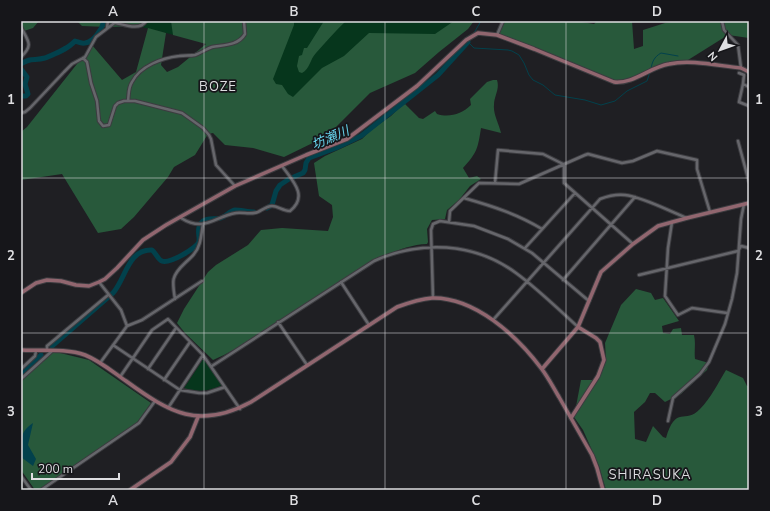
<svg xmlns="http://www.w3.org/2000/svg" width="770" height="511" viewBox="0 0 770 511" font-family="'Nunito Sans','Noto Sans JP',sans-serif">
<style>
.green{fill:#06361c}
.forest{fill:#28593b}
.water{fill:#02414c}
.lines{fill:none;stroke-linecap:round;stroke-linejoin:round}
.stream{stroke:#02414c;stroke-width:1}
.river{stroke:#02414c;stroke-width:5}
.street-casing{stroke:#3c3c40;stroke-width:4.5}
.secondary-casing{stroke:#3c3c40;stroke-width:5.5}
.street{stroke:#66666b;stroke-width:2.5}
.secondary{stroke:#91666f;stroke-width:3.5}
.grid{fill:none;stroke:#dedee1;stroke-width:1;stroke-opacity:0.55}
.labels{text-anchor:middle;stroke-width:3.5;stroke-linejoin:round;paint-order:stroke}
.neighbourhood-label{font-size:13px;letter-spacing:1px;fill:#dedee1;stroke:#16161a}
.water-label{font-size:13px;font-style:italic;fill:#67d3eb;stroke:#16161a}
.neatline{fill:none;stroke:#dedee1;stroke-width:1.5}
.grid-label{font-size:13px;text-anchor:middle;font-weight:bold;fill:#dedee1}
</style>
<rect width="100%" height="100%" fill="#1f1f23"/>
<path class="green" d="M146,21h25l3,14 -32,-8z
M278,21h193l-191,89 -24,-39z
M204,358l18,27c-13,7 -25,7 -38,3z"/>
<path class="forest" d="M21,21h18l-6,7 -12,4z
M77,21h69l-5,5 -33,1 -26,-1z
M171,21h123v4l-21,54 3,5 6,1 6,9 5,3 29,-29 22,-12 25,-23 66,1 19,-13h20l-6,8 -29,23 -24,21 -45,20 -43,43 -43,21 -31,-9 -28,-3 -12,-12 -5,1 -13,21 -21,12 -6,10 -34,40 -13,12 -23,4 -36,-59 -41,6v-48l6,-5 65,-82 30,35 14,-8 12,-44 18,5 -5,32 6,7 11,-5 28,-23 -33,-9z
M324,21h22c-11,10 -20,21 -30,32 -6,6 -6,16 -14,20l-3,-1 -2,-6 2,-10 3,-1 2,-7h3z
M505,21h76l1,1 12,2 3,-3h35l2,28 9,-3v-16l22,-7 12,-2h72v17l-21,-3 -40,25 -18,3 -29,12 -24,7 -119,-46z
M493,80h4c3,9 -3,16 -3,25 -1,9 5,19 7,28l-20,-5c-3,20 -4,25 -18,40l6,10 8,-2 4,3 -11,7 -11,14 -12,10 -2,9 -13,1 -5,9 1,13 -1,2c-33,1 -70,28 -96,45 -38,25 -76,52 -118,71l-28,-27 -8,-10 7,-14 24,-37 8,-7 32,-20 13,-15 21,-2 46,3 5,-14 -1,-12 -13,-9 -5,-33 11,-7 37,-17 9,-9 20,-14 10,-10 4,-2 14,14 4,1 12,-8 2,3c12,4 25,0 34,-9l-1,-6 17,-17z
M636,289l15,4 4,7 8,-2 16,23 -17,5 1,7 7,1 3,-5 8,-1 1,7h12c2,8 0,16 1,24l14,4 -2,7 -26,24 -16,8 -10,-9h-5l-5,9 -11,10 1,27 11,3 7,-16 10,11 3,1c10,-34 19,-13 34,-29 11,-11 18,-26 26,-39l17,8 4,8h2v104h-143l-7,-24 -16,-36 -9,-13 7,-37h17l8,-19 -1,-18 16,-38z
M52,351l37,9 62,43 -18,25 -92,62h-6l-14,-20v-91z"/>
<path class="water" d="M33,423l-5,22 8,14 -3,7 -12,-9c0,-15 -2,-25 12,-34z"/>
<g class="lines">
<path class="stream" d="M474,33l7,-12
M471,39l-3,3 6,6 34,2 4,1 7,4 5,8 5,12 4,5 10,5 12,10 30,5 16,5 14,-4 12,-10 20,-10 3,-9
M651,69c1,-7 3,-12 10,-16l17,3"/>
<path class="river" d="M21,64c9,-7 14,-3 24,-6 10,-4 23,-9 30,-17 3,1 7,3 10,2 9,-1 17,-14 19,-22
M21,69l6,8 -2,7 3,10 -2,2h-5
M267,208l5,-3 4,-14 4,-6 9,-6 14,-6 2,-3 1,-7 3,-5 27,-10 25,-12 77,-61 30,-33
M52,346l61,-53c13,-15 15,-44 39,-43 4,3 6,10 10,11 7,3 36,-13 37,-20 1,-6 -3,-11 2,-18 5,-6 14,-3 20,-5 5,-2 9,-7 14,-8 6,0 13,2 19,2
M21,373l20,-18"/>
<defs>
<path id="street" d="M722,21l2,9 14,15 3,23
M116,23c9,2 24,8 30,-2
M21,27c7,14 13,18 0,30
M107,28l1,-7
M497,35l6,-14
M83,58l4,4 4,21 6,18 2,20 4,5 6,-1 6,-19 3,-3 6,-2h11l47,12 21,15 6,7 2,4 5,26 19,21
M739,73l5,2 -1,9
M749,87l-6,-3 -4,18 10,4
M128,101c1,-7 0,-13 4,-19 8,-16 30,-24 47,-26 5,-1 11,0 16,-1 6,-2 11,-6 17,-8 11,-2 26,-1 33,-13l-1,-13
M21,113l4,-1 5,-4 34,-36 8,-8 13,-7 11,-20 21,-16
M738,141l11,41
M564,164v19l69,61
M495,183l3,-33 45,4 20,10
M464,198c28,8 53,16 78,31
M181,218c24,15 34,-2 55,-5 8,-1 14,2 22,-1 4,-2 9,-6 14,-6 6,0 11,5 18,5 19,-15 2,-31 -8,-45
M449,222l1,-11 29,-28 40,1 66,-29 3,-1 34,9 11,-2 24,-10 40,9v9l13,43
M672,222l-4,26 -3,48 13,19 14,-7 35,5
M525,248l50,-55
M639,275l99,-24 3,-5 8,2
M563,280l72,-83
M99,282l22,28 6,16
M341,282l28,43
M433,298l-2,-68 2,-6 7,-3 34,5 34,13 24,14 57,48
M175,299c-3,-18 -4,-23 10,-36 3,-3 7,-6 9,-9 7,-8 7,-19 9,-30
M493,320l107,-121c8,-3 17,-5 25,-4 18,2 44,16 62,23
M278,322l29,43
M113,345l67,45 19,3h8l18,-6
M47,350v-4l61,-51
M100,363l27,-37 15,-6 60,-39
M212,366l162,-105c46,-21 100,-19 142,12 22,16 42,36 62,54
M21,369l14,-13 1,-5
M148,369l28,-41
M120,377l32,-47 16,-11 35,36 37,54
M21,379l31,-28
M164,380l26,-38
M168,408l35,-53
M668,421l5,-23 27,-24 9,-12 16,-38 7,-25 5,-26 4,-54 3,-15
M21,476l10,14
M41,490l98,-67 16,-22"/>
<path id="secondary" d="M21,293l15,-10 11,-3 14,1 15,4 13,1 10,-4 6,-3 12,-11 26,-28 23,-15 69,-39 71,-31 41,-16 70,-53 49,-46 12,-7 19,2 37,14 80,33c20,2 36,-15 55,-18 22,-5 50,2 72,4l8,4
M21,350c19,1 46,-2 64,5 15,6 28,17 41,26 44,32 73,49 125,21l146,-95c11,-4 23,-8 35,-9 43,-1 85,38 109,70 7,9 12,19 18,29 11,19 22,39 33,58l5,13 6,22
M542,369l36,-42 23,-55 32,-28 25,-18 29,-8 62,-15
M571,418l27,-42 6,-16 -4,-18 -4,-4 -18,-11
M130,490l41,-28 19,-25 8,-20"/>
</defs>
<use href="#street" class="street-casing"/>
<use href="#secondary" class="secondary-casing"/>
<use href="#street" class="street"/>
<use href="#secondary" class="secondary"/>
</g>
<path class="grid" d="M204,21v469M385,21v469M566,21v469M21,178h728M21,333h728"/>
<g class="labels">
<g class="neighbourhood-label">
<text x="218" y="91">BOZE</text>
<text x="650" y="479">SHIRASUKA</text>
</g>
<g class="water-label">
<text transform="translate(330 137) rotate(-23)" y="5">坊瀬川</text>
</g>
</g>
<rect width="770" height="511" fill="none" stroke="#16161a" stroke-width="44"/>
<g transform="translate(720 50) rotate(229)" stroke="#16161a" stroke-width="3" paint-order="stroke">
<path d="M0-3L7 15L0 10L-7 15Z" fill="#dedee1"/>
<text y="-6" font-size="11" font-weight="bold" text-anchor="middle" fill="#dedee1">N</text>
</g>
<path d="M32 473v6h87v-6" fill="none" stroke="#dedee1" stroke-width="2"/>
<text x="38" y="473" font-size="12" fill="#dedee1" stroke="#16161a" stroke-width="3" paint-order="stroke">200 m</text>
<rect x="22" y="22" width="726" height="467" class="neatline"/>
<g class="grid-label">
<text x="113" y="16">A</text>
<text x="294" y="16">B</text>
<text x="476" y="16">C</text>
<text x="657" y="16">D</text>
<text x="11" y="104">1</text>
<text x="759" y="104">1</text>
<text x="11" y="260">2</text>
<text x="759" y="260">2</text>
<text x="11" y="416">3</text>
<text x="759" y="416">3</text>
<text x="113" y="505">A</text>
<text x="294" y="505">B</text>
<text x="476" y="505">C</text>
<text x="657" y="505">D</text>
</g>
</svg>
